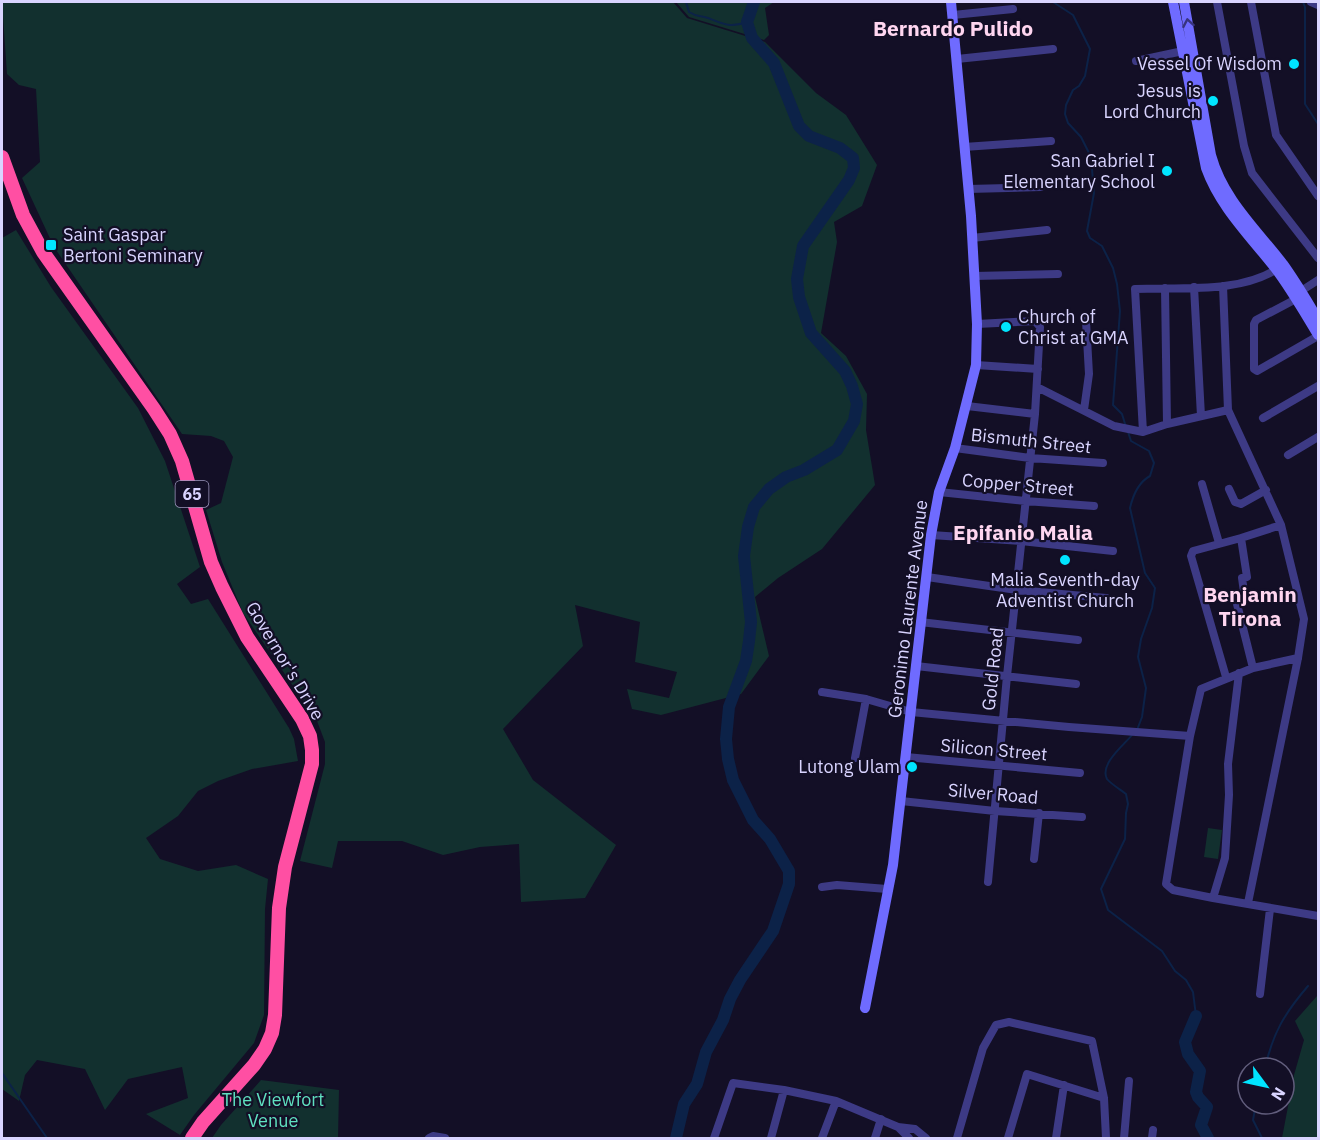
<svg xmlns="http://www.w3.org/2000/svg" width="1320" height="1140" viewBox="0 0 1320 1140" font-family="'IBM Plex Sans',sans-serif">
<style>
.green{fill:#12302f}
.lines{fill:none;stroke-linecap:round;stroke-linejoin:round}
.stream{stroke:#0c2248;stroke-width:2}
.river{stroke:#0c2248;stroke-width:12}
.street{stroke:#3d3a85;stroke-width:8}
.secondary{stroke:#6f6bff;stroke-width:10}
.highway{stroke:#ff4fa3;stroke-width:14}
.oneway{stroke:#38347d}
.poi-dot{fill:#00e5ff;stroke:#130f26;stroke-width:2}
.labels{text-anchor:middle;stroke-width:4.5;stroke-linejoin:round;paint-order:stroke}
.shield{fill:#130f26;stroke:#9e99be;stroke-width:1.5}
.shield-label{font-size:16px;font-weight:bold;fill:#d9d4ff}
.poi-label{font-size:18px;fill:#d9d4ff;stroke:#130f26;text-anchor:end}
.street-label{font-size:18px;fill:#d9d4ff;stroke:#130f26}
.park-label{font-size:18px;fill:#5fe0c0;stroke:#130f26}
.quarter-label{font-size:21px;font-weight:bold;fill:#ffd6f0;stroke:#130f26}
</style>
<rect width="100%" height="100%" fill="#130f26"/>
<path class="green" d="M2,2h671l14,16 78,24 51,51 30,22 31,50 -15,41 -28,16 3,20 -16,91 25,23 21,38 -1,36 9,55 -53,64 -44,29 -23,19 14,59 -28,38 -80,21 -29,-6 -5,-20 42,9 8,-26 -42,-10 5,-40 -65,-17 8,41 -80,83 30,51 83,65 -31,53 -64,4 -2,-58 -39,3 -37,8 -41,-14h-64l-6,27 -32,-7 25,-97v-22l-8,-21 -74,-108 -21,-51 -16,-52 15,-7 12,-46 -9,-16 -13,-5 -29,-2 -128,-187 -32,-69 18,-16 -4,-73 -17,-4 -12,-11z
M676,2h98l-9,6 4,27 -5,5 -75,-23z
M16,230l35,57 87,121 27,53 35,106 -23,17 14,20 17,-5 81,129 5,11 4,22 -46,8 -34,12 -20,10 -20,25 -32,22 14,21 38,12 38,-6 32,14 -3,30 -1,106 -10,28 -60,72 -14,20 -34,-21 42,-16 -6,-31 -54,12 -23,31 -20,-41 -48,-9 -12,15 -6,26 -17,-12v-851z
M1208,828l14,2 -4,29 -14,-2z
M1318,970v168h-36l12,-63 10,-35 -9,-19 22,-25z
M261,1080l78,10 -1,48h-126l9,-13z"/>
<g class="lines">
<path class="stream" d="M686,2l3,10c10,6 10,3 19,6 15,6 22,10 39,4
M1053,2l20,13 17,34 -5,27 -6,10 -6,4 -7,15 -1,9 3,9 13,14 10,20 3,36 -7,38 3,7 12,8 11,22 4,16 3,27 -7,94 9,9 4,13
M1303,2l2,5v97l13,20
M1128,432l3,9 18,10 5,12 -4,13c-11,6 -17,19 -20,32l15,65 10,15 -3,20 -11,31 -3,18 8,31 -4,29 -5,13
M1133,734c-8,10 -34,30 -26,45 4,5 14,11 19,15l2,10 -2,9 -1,26 -24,50 7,21 54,41 13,20 11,9 7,12 3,24
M1265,1068c8,-35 19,-54 43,-82
M2,1073l45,65
M1256,1104l-3,16 9,18"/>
<path class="river" d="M1196,1016l-11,26 3,12 12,17 -4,21 2,5 9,10 -6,18 7,13
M676,1138l8,-34 13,-20 9,-32 17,-32 7,-21 10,-19 33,-49 16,-47v-13l-19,-32 -17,-19 -20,-40 -5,-21 -2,-20 3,-32 17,-46 3,-20 2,-19 -7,-66 4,-29 6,-20 15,-18 17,-12 18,-7 33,-20 17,-29 3,-17 -5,-18 -7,-15 -34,-38 -12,-36 -2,-18 6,-33 46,-66 5,-12 -1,-10 -13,-10 -31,-12 -10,-10 -25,-63 -22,-25 -5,-16 7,-20"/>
<path class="street" d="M1217,2l27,144 8,27 66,85
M1251,2l25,133 42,61
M1311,2l7,3
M953,15l60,-6
M957,59l96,-10
M1136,61l47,-10
M964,147l87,-6
M968,189l73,-2
M972,238l75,-8
M974,276l84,-2
M1318,280l-17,11 -5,8 -40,21 -2,4v45l3,2 61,-35
M1223,286l5,124 53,115 23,94 -6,39 -50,245
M1194,287l7,129
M1165,288l2,136
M977,324l58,-3 5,6 -5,87 -28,262 -19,206
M976,365l62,4
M1037,387l77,39 29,6 24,-8 61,-14
M967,406l68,8
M1084,410l5,-36 -3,-53
M1263,418l55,-32
M1143,432l-8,-143c44,-2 107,5 145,-22
M955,448l75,10 73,5
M1288,455l30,-18
M1202,484l17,59
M1229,489l6,13 6,2 25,-14
M939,492l86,9 69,5
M931,535l90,6 92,10
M1241,538l40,-13
M927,577l90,13 89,8
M920,622l158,18
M1298,658l-45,10 -52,21 -11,47 -24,148 7,6 40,8 105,18
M916,666l160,18
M1226,677l-35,-121 2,-5 48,-13 6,39 -5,1 2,14 -9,3 1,5 17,68
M822,692l44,7 45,13 158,15 121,9
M906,757l174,16
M855,758l11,-59
M901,801l94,10 87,6
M1034,859l5,-46
M822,887l15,-2 50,4
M1213,898l12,-40 4,-63 -1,-31 11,-91
M1260,994l10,-85
M898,1127l11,11
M429,1138l4,-2 12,2
M714,1138l19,-55 51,7 52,11 62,26 17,2 11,9
M771,1138l13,-48
M822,1138l14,-37
M875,1138l6,-19
M957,1138l26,-90 13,-23 13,-3 83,19 12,57 2,40
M1008,1138l19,-64 77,24
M1056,1138l8,-53
M1124,1138l5,-57
M1152,1138l1,-8"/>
<path class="secondary" d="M1173,2l33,166c14,39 44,68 69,100 16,21 29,44 43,67
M1184,2l27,153c12,44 45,74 72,109 13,18 24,37 35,55
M865,1008l28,-143 38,-330 8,-43 16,-44 21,-83 1,-41 -6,-108 -20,-214"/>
<path class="highway" d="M2,157l21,58 20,37 111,157 16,25 12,27 29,101 11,25 25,50 55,82 8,17 2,14v14l-27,103 -6,41 -4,107 -3,18 -7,16 -11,16 -51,57 -11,16"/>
</g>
<defs><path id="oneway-chevron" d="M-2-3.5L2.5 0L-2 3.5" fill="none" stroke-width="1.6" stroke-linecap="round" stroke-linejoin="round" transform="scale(1.5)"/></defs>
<use class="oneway" href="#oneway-chevron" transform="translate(1188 23) rotate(-100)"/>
<g class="poi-dot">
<circle cx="1294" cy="64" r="6"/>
<circle cx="1213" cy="101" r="6"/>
<circle cx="1167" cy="171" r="6"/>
<rect x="45" y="239" width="12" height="12" rx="3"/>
<circle cx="1006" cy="327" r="6"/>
<circle cx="1065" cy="560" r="6"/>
<circle cx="912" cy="767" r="6"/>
</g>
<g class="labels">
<rect class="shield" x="175.5" y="481" width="33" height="26" rx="4.5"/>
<g class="shield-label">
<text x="192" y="500">65</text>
</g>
<g class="poi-label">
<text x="1282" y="70">Vessel Of Wisdom</text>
<text x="1201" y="97">Jesus is<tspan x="1201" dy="21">Lord Church</tspan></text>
<text x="1155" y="167">San Gabriel I<tspan x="1155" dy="21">Elementary School</tspan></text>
<text x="63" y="241" text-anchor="start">Saint Gaspar<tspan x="63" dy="21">Bertoni Seminary</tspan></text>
<text x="1018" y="323" text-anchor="start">Church of<tspan x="1018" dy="21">Christ at GMA</tspan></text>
<text x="1065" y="586" text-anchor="middle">Malia Seventh-day<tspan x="1065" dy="21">Adventist Church</tspan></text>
<text x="900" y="773">Lutong Ulam</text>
</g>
<g class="street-label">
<text transform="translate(1031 441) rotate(6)" y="6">Bismuth Street</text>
<text transform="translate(1018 485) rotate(5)" y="6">Copper Street</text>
<text transform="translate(908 609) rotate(-83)" y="6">Geronimo Laurente Avenue</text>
<text transform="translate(285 661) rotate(59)" y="6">Governor's Drive</text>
<text transform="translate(993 669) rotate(-84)" y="6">Gold Road</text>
<text transform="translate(994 750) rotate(5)" y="6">Silicon Street</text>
<text transform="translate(993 794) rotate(5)" y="6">Silver Road</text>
</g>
<g class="park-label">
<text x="273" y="1106">The Viewfort<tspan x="273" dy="21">Venue</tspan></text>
</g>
<g class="quarter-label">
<text x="953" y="36">Bernardo Pulido</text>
<text x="1023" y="540">Epifanio Malia</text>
<text x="1250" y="602">Benjamin<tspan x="1250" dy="24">Tirona</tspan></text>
</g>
</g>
<rect width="1320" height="1140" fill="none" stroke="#d9d4ff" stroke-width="6"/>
<g transform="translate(1266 1086) rotate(123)"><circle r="28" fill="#130f26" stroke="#625e7d" stroke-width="1.5"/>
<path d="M0-4.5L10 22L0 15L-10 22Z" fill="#00e5ff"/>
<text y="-9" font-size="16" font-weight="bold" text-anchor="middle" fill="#d9d4ff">N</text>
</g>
</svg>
